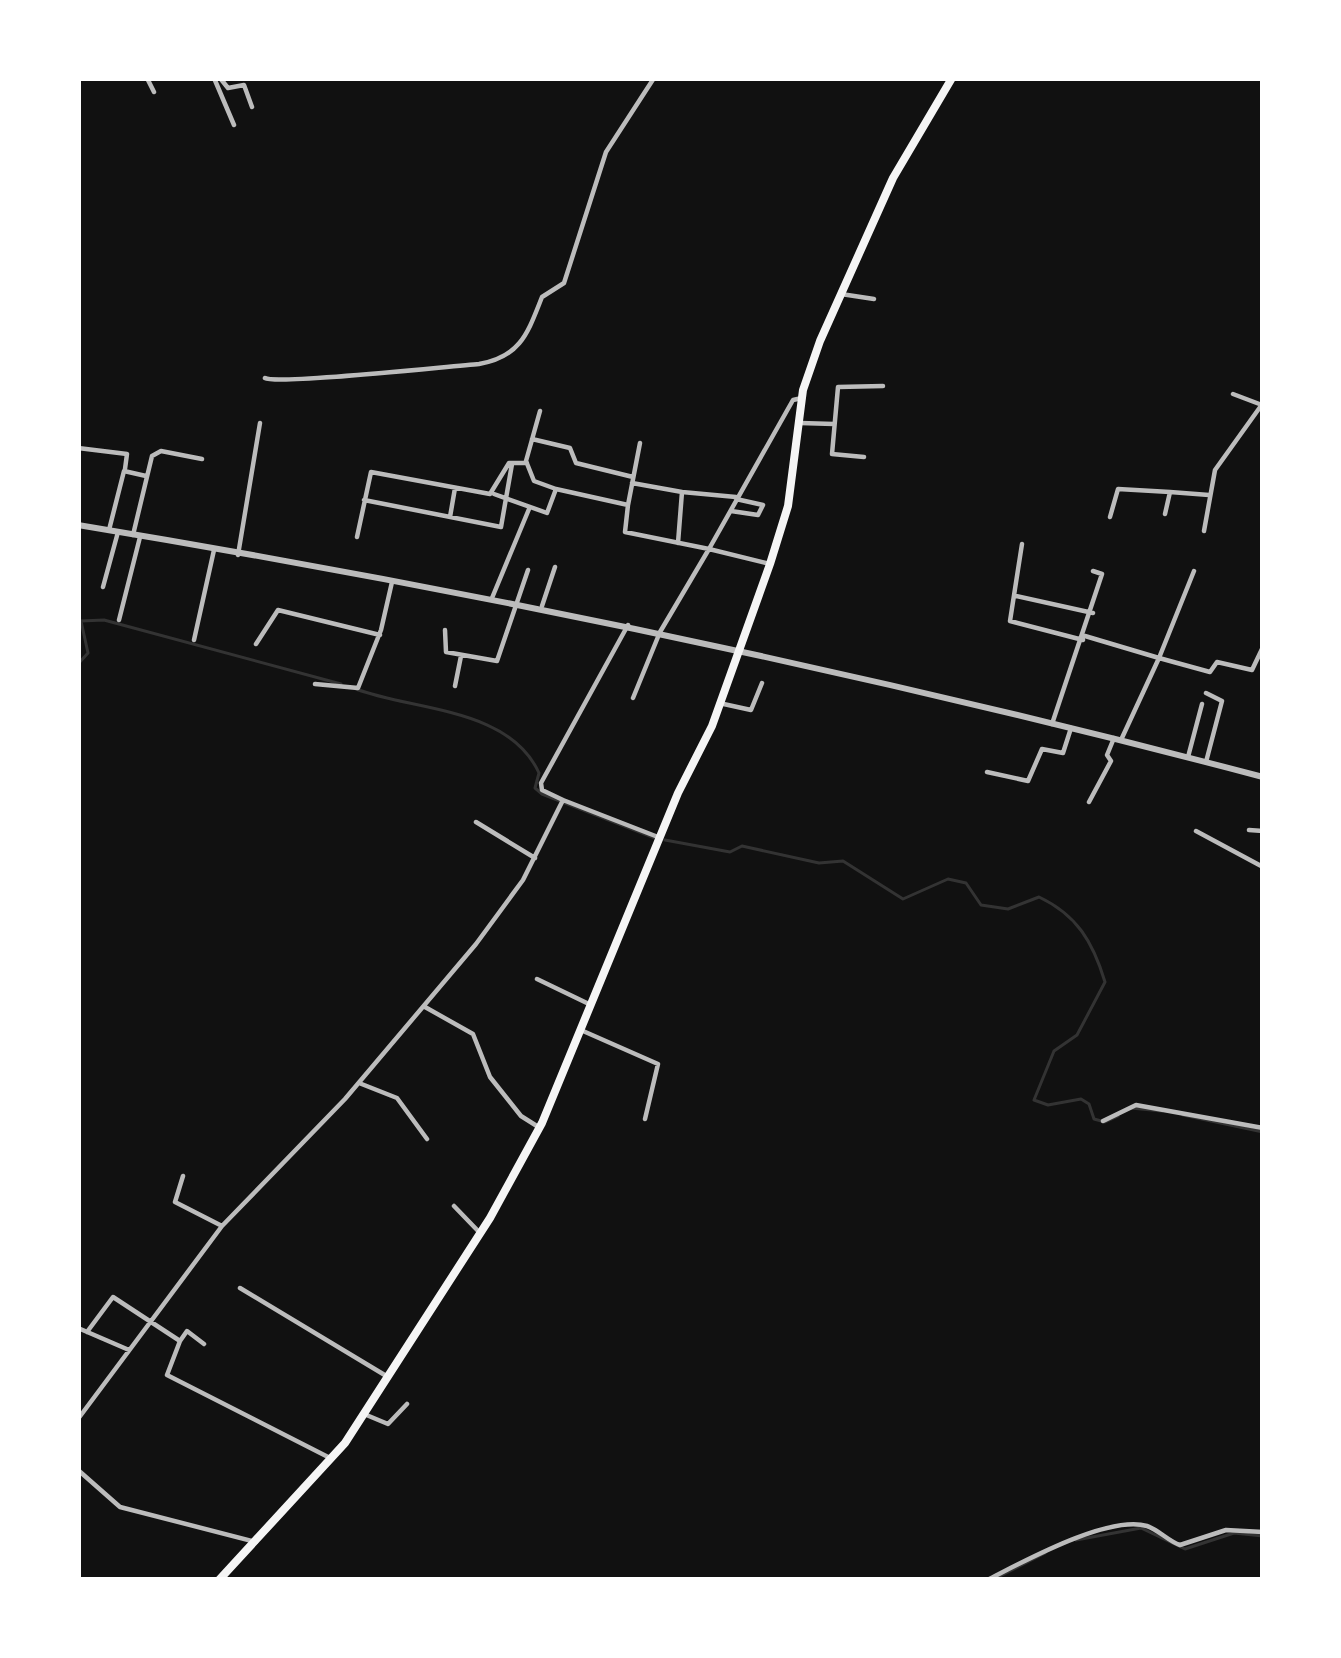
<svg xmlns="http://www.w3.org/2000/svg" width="1341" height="1658" viewBox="0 0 1341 1658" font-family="'DM Sans',sans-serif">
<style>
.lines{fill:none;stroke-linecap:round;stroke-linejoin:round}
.stream{stroke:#333;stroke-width:3}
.minor{stroke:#bcbcbc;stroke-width:4.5}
.tertiary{stroke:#bcbcbc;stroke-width:6}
.primary{stroke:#f5f5f5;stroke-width:8}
</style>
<rect width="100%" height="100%" fill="#111"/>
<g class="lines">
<path class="stream" d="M78,664l10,-11 -7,-32 23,-1 237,64
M356,689c58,22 153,18 183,84l-4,15 7,6 113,44
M665,840l65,12 12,-6 77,17 24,-2 60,38 45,-20 18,4 15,22 27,4 31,-12c38,18 54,45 66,85l-28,53 -23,16 -20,49 14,5 33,-6 8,5 5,15 11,3 13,-6
M1131,1108l31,3
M1183,1115l80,17
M1076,1540l65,-12 44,21 49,-16 29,3
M992,1580l53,-27"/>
<path class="minor" d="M147,78l7,14
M214,78l20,47
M220,78l8,10 16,-3 8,22
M841,294l33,5
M265,378c11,7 185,-12 214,-14 42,-7 49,-32 63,-67l22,-14 42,-131 48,-74
M1233,394l29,11
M540,411l-14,50 8,20 22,8
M800,423l34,1
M532,439l38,9 6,15 57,14
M78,448l49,6 -2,15
M864,457l-32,-3 6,-67 45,-1
M632,483l50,9 -4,51
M682,492l54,5
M494,494l53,19 9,-24 72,16 -3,27 84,17 -49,83 -27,66
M364,500l137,27 11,-63
M628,505l12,-62
M731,511l27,4 5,-10 -27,-6
M1165,514l5,-22 39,3
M450,517l5,-29
M1110,517l8,-28 52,3
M109,530l15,-59 22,5
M1204,531l11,-61 48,-67
M133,535l19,-79 9,-5 41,8
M357,537l14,-65 119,22 19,-31h18
M1022,544l-12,77 73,19
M238,555l22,-132
M770,564l-61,-15 84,-149 9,-2
M1194,571l-35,87 51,14 7,-10 35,8 10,-21
M103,587l15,-55
M1016,596l77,17
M492,598l37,-89
M542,606l13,-39
M119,620l21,-83
M445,630l1,22 51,9 31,-91
M1085,636l74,22 -38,82
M194,640l20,-90
M256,644l22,-34 102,25
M315,684l43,4 23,-58 11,-48
M455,686l6,-30
M1206,693l16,8 -16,61
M719,703l32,7 11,-27
M1052,724l50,-150 -9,-3
M1188,757l14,-53
M987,772l41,9 14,-32 21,4 8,-25
M563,800l95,37
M1089,802l22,-41 -4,-6 7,-17
M476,822l59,36
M1249,830l14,1
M1196,831l67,36
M537,979l54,26
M425,1007l48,27 17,43 31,39 19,12
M583,1031l75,33 -13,55
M359,1083l38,15 30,41
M1103,1121l33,-16 127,23
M183,1176l-8,26 47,24
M454,1206l26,27
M240,1288l148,89
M78,1328l51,22
M87,1332l26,-35 67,44 7,-10 17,13
M180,1341l-13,34 165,84
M364,1414l24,10 19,-20
M78,1419l144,-193 123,-127 131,-155 47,-64 40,-80 -21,-10 -1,-7 87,-158
M78,1470l42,37 136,35
M987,1580c36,-18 120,-65 160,-54 12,4 21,15 33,19l46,-15 37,2"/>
<path class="tertiary" d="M78,525c399,66 794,149 1185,252"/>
<path class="primary" d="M219,1580l126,-137 145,-225 52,-95 136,-330 34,-67 58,-162 18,-58 15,-116 17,-49 73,-163 59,-100"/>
</g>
<rect width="1341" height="1658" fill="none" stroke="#ffffff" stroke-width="162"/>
</svg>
